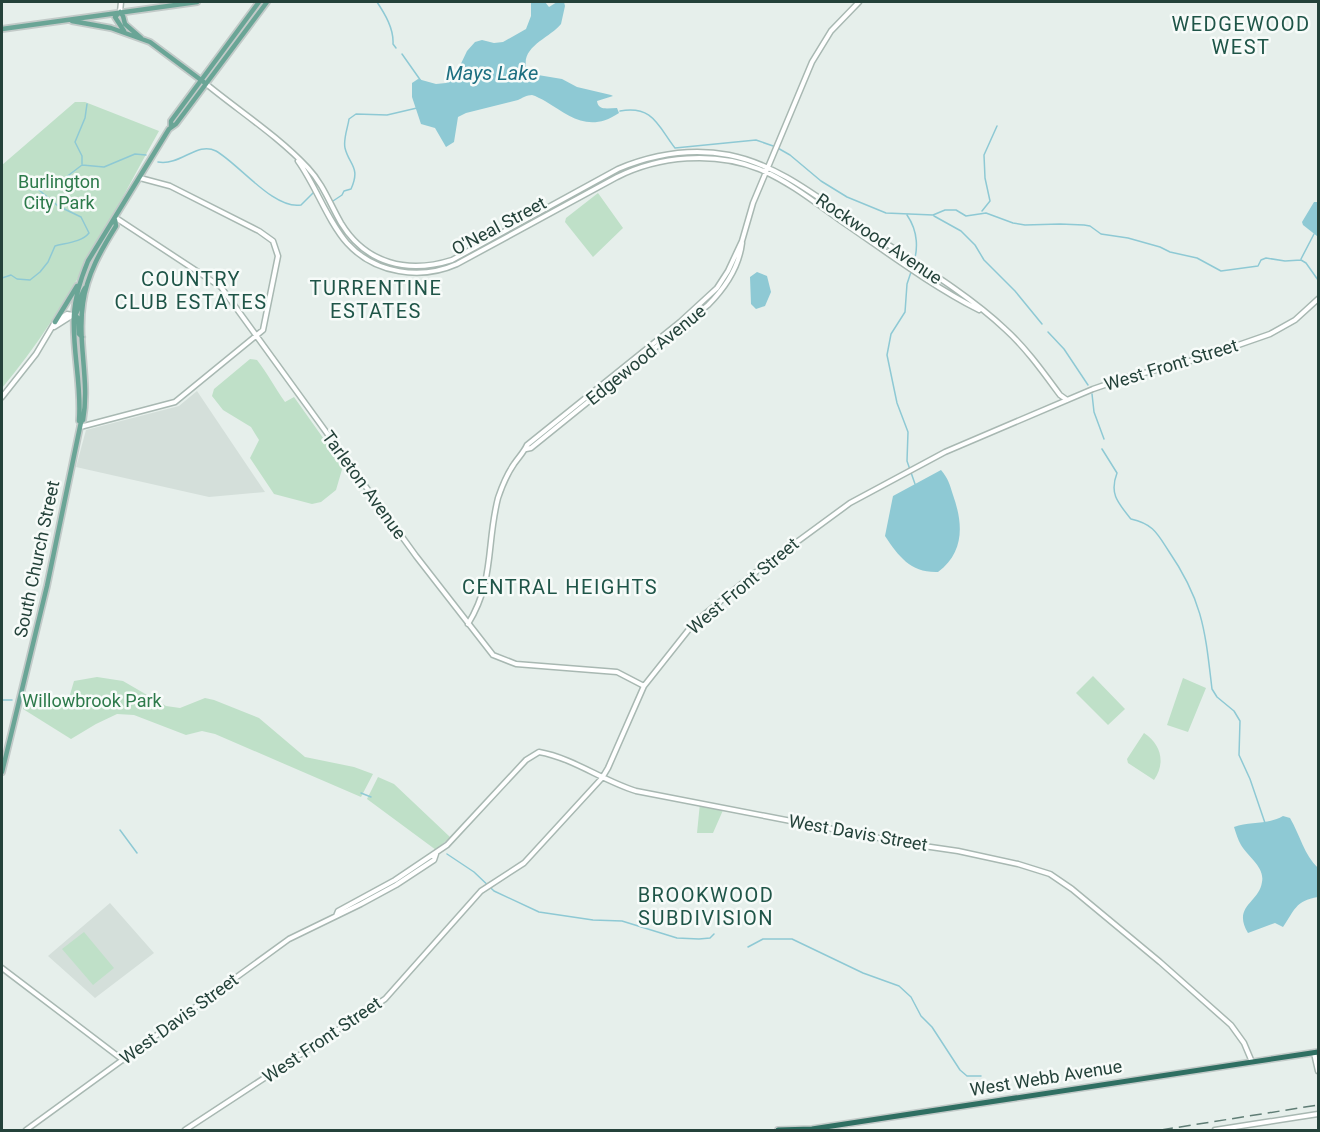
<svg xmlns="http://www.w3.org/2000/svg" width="1320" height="1132" viewBox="0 0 1320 1132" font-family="Roboto,sans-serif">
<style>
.built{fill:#d4dfda}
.green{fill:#bfe0c8}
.water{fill:#8ec9d4}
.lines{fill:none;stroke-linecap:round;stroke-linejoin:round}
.stream{stroke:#8ec9d4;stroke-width:1.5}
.minor-casing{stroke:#a8b8b2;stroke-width:7}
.major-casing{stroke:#c2cac8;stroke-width:8}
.highway-casing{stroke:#c2cac8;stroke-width:8}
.minor{stroke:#fff;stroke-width:4}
.major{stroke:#6aa596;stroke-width:4.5}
.highway{stroke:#2f6f62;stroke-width:5}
.rail{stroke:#5f7d75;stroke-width:1.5;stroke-dasharray:12 6;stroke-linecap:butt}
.labels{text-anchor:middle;stroke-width:5;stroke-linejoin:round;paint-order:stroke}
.park-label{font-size:18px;fill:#2d7a4b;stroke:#f7fbf9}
.street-label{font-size:18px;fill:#24423a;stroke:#f7fbf9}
.neighbourhood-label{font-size:20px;letter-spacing:1.5px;fill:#1f5548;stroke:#f7fbf9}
.water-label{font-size:20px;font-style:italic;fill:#1c6f80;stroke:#f7fbf9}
</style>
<rect width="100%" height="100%" fill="#e6efeb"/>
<path class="built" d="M197,391l68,101 -56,5 -133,-30 10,-37 93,-24z
M110,903l44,50 -59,45 -47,-42z"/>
<path class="green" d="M75,102h10l74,29c-49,87 -92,180 -157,257v-223z
M598,193l25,35 -30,29 -28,-35 1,-4z
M250,359l7,1c11,14 18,28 28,42l9,-5 49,69 -7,24 -15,12 -9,2 -38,-10 -24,-36 9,-18 -8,-13 -28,-17 -11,-14 2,-7z
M1093,676l32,33 -17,16 -32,-32z
M97,677l26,4 43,25 14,2 25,-10 9,2 45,18 46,39 49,10 19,7 -12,23 -146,-63 -13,-3 -16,4 -52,-20 -17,-1 -21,10 -25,15 -48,-30 1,-10 34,1 11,-2 5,-17z
M1183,678l23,10 -18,44 -21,-7z
M1144,733c17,11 22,30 10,47l-26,-17 -1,-4z
M378,777l16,7 56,53 -14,13 -69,-51z
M700,803l24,5 -11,25h-16z
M84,932l30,36 -21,17 -31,-36z"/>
<path class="water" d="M531,2h14l4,5 8,-5h7l1,4 -4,18c-11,14 -42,23 -34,46l5,4 30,5 15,8 34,8 2,1 -16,5c1,10 11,7 20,7l2,5c-30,20 -48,4 -74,-12 -4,-2 -9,-5 -13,-6 -5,0 -10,3 -14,5l-52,13 -8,4 -4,25 -8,5 -11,-19 -14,-4 -9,-27v-14l6,-4 18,5 10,-1 11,-11 10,-21 8,-9 7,-2 12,3 9,-1 23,-13 5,-13z
M1314,202h4v33l-1,1 -14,-11 -1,-3z
M757,272l10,4 4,16 -6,14 -9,3 -5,-5 -1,-27z
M941,470c7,8 9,15 12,25 10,28 12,57 -15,77 -27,1 -39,-15 -53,-36l8,-40z
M1283,816l7,2c10,17 14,37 28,50v29c-23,4 -23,13 -35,30l-8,-4 -27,10c-16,-27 11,-30 14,-51 3,-15 -14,-25 -21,-37 -3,-5 -5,-12 -7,-18 16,-6 34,-2 49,-11z"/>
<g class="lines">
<path class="stream" d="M377,2c8,12 17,27 16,42l3,4
M402,54l19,27
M620,111c33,-6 38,15 55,37l81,-8 20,7 14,8 31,26 26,16 39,16 47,2 12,-5h11l10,6 20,-3 27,10 12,2 35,-1 24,1 6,1 11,8 27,4 32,9 10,5 27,6 24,13 37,-5 3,-6 5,-2 19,3 16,-1 5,3 12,17
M158,162c23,4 39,-21 58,-11 23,13 58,59 85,54l13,-13
M82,164v-8l-7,-14 10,-24 2,-14
M333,201l9,-6 2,-4 7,-2c10,-22 -2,-24 -6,-41 -2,-9 3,-21 4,-29l7,-5 31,1 30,-7
M982,211l8,-10 -5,-23 -1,-23 13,-29
M907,215c11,16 12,35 5,52
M934,216l27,15 14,14 9,15 31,31 27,33
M1301,259l13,-25
M911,272l-4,12 -2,28 -14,22 -4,21 10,48 11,29 -1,29 8,23
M2,278l9,-3 6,4 13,1 10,-8 8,-10 7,-16c11,-3 27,-4 34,-13l-8,-16 -23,-11 -19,-16 -3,-4 6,-7 23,-1 17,-13 22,2 31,-13 11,1
M1048,332l16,17 24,36
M1092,394l2,18 10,27
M1102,449l15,24c-8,21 1,30 14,46 22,5 26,14 37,31 35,51 37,80 44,139l5,8 17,14 6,10 -1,34 11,24 15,44
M2,700h10
M135,700l6,-3
M361,793l10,4
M120,830l17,23
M447,854l27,18 20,19 45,21 54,8 29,1 55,17 22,1 11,-1 4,-4
M748,947l15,-8h29l71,34 36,13 12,11 10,19 11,11 28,43 7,6h14"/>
<defs>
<path id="minor" d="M120,12l1,-10
M205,83c34,28 73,53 103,85 15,16 22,36 33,55 25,41 67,51 111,37l166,-91c36,-15 73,-21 111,-14 51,10 93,46 135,74 45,30 102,63 141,100 21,19 38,43 55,66l7,5
M298,161c18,25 29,59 49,82 28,31 74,37 110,21l160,-87c42,-21 97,-26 142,-8 31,13 58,35 85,54 44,30 88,63 135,87
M116,218l105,69 195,269 77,99 23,9 101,8 27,14
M54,327l19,-12
M2,397l34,-43 19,-32 12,-8 6,1
M80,427l95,-25 88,-72 15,-74 -5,-15 -14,-10 -89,-45 -30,-8
M526,449l5,-1 177,-143c17,-17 31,-38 34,-62
M468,624c27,-44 18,-79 30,-126 4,-12 9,-24 16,-34 4,-6 10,-12 13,-19l153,-123 37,-34 11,-17 14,-30 11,-38 59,-141 19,-31 28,-29
M336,916l2,-5 57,-31 52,-35 79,-85 13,-8c34,6 64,29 97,39l274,53 48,7 60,13 32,10 22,15 88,73 71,63 13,18 8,19
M2,968l121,92
M1314,1053l4,18
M26,1130l263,-191 72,-35 35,-19 38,-25 2,-6
M185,1130l200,-131 96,-108 43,-28 78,-85 6,-10 36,-82 50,-63 62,-51 94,-69 95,-51 148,-63 32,-11 76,-20 69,-24 25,-14 23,-21
M1215,1130l103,-16"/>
<path id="major" d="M120,12l3,4 2,8 16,14
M119,13l-4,4 9,14
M72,21l39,7 39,14 55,41
M2,29l195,-27
M171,126v-5l88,-119
M55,322l22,-36
M82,337l-3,-3 -1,-16 -3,-3c6,-8 4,-19 10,-27
M81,422l-2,-1c3,-36 -7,-71 -5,-106 1,-19 7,-37 14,-54l81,-132 7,-5 91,-122
M2,772l45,-186 34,-164 2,-2c7,-39 -6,-78 0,-117 4,-29 18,-53 33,-77l-1,-6"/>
<path id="highway" d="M778,1130l34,-1 506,-77"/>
</defs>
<use href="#minor" class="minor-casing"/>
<use href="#major" class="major-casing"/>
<use href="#highway" class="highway-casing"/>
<use href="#minor" class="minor"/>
<use href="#major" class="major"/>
<use href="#highway" class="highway"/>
<path class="rail" d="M1161,1130l157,-25"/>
</g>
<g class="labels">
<g class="park-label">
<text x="59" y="188">Burlington<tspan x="59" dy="21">City Park</tspan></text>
<text x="92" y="707">Willowbrook Park</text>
</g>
<g class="street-label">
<text transform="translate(499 226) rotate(-28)" y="6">O'Neal Street</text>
<text transform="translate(879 239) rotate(34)" y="6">Rockwood Avenue</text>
<text transform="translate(646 355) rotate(-39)" y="6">Edgewood Avenue</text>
<text transform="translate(1171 365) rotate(-17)" y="6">West Front Street</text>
<text transform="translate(364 485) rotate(54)" y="6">Tarleton Avenue</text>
<text transform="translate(37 559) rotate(-78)" y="6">South Church Street</text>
<text transform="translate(743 586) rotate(-40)" y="6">West Front Street</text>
<text transform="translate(858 833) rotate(10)" y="6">West Davis Street</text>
<text transform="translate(179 1019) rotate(-36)" y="6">West Davis Street</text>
<text transform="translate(322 1040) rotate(-34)" y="6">West Front Street</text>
<text transform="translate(1046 1078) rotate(-9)" y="6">West Webb Avenue</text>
</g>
<g class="neighbourhood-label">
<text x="1241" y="31">WEDGEWOOD<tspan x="1241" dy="23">WEST</tspan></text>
<text x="191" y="286">COUNTRY<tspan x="191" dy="23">CLUB ESTATES</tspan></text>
<text x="376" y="295">TURRENTINE<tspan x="376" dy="23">ESTATES</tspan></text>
<text x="560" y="594">CENTRAL HEIGHTS</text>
<text x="706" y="902">BROOKWOOD<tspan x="706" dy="23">SUBDIVISION</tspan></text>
</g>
<g class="water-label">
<text x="492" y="80">Mays Lake</text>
</g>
</g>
<rect width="1320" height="1132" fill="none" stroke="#24423a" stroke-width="6"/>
</svg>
